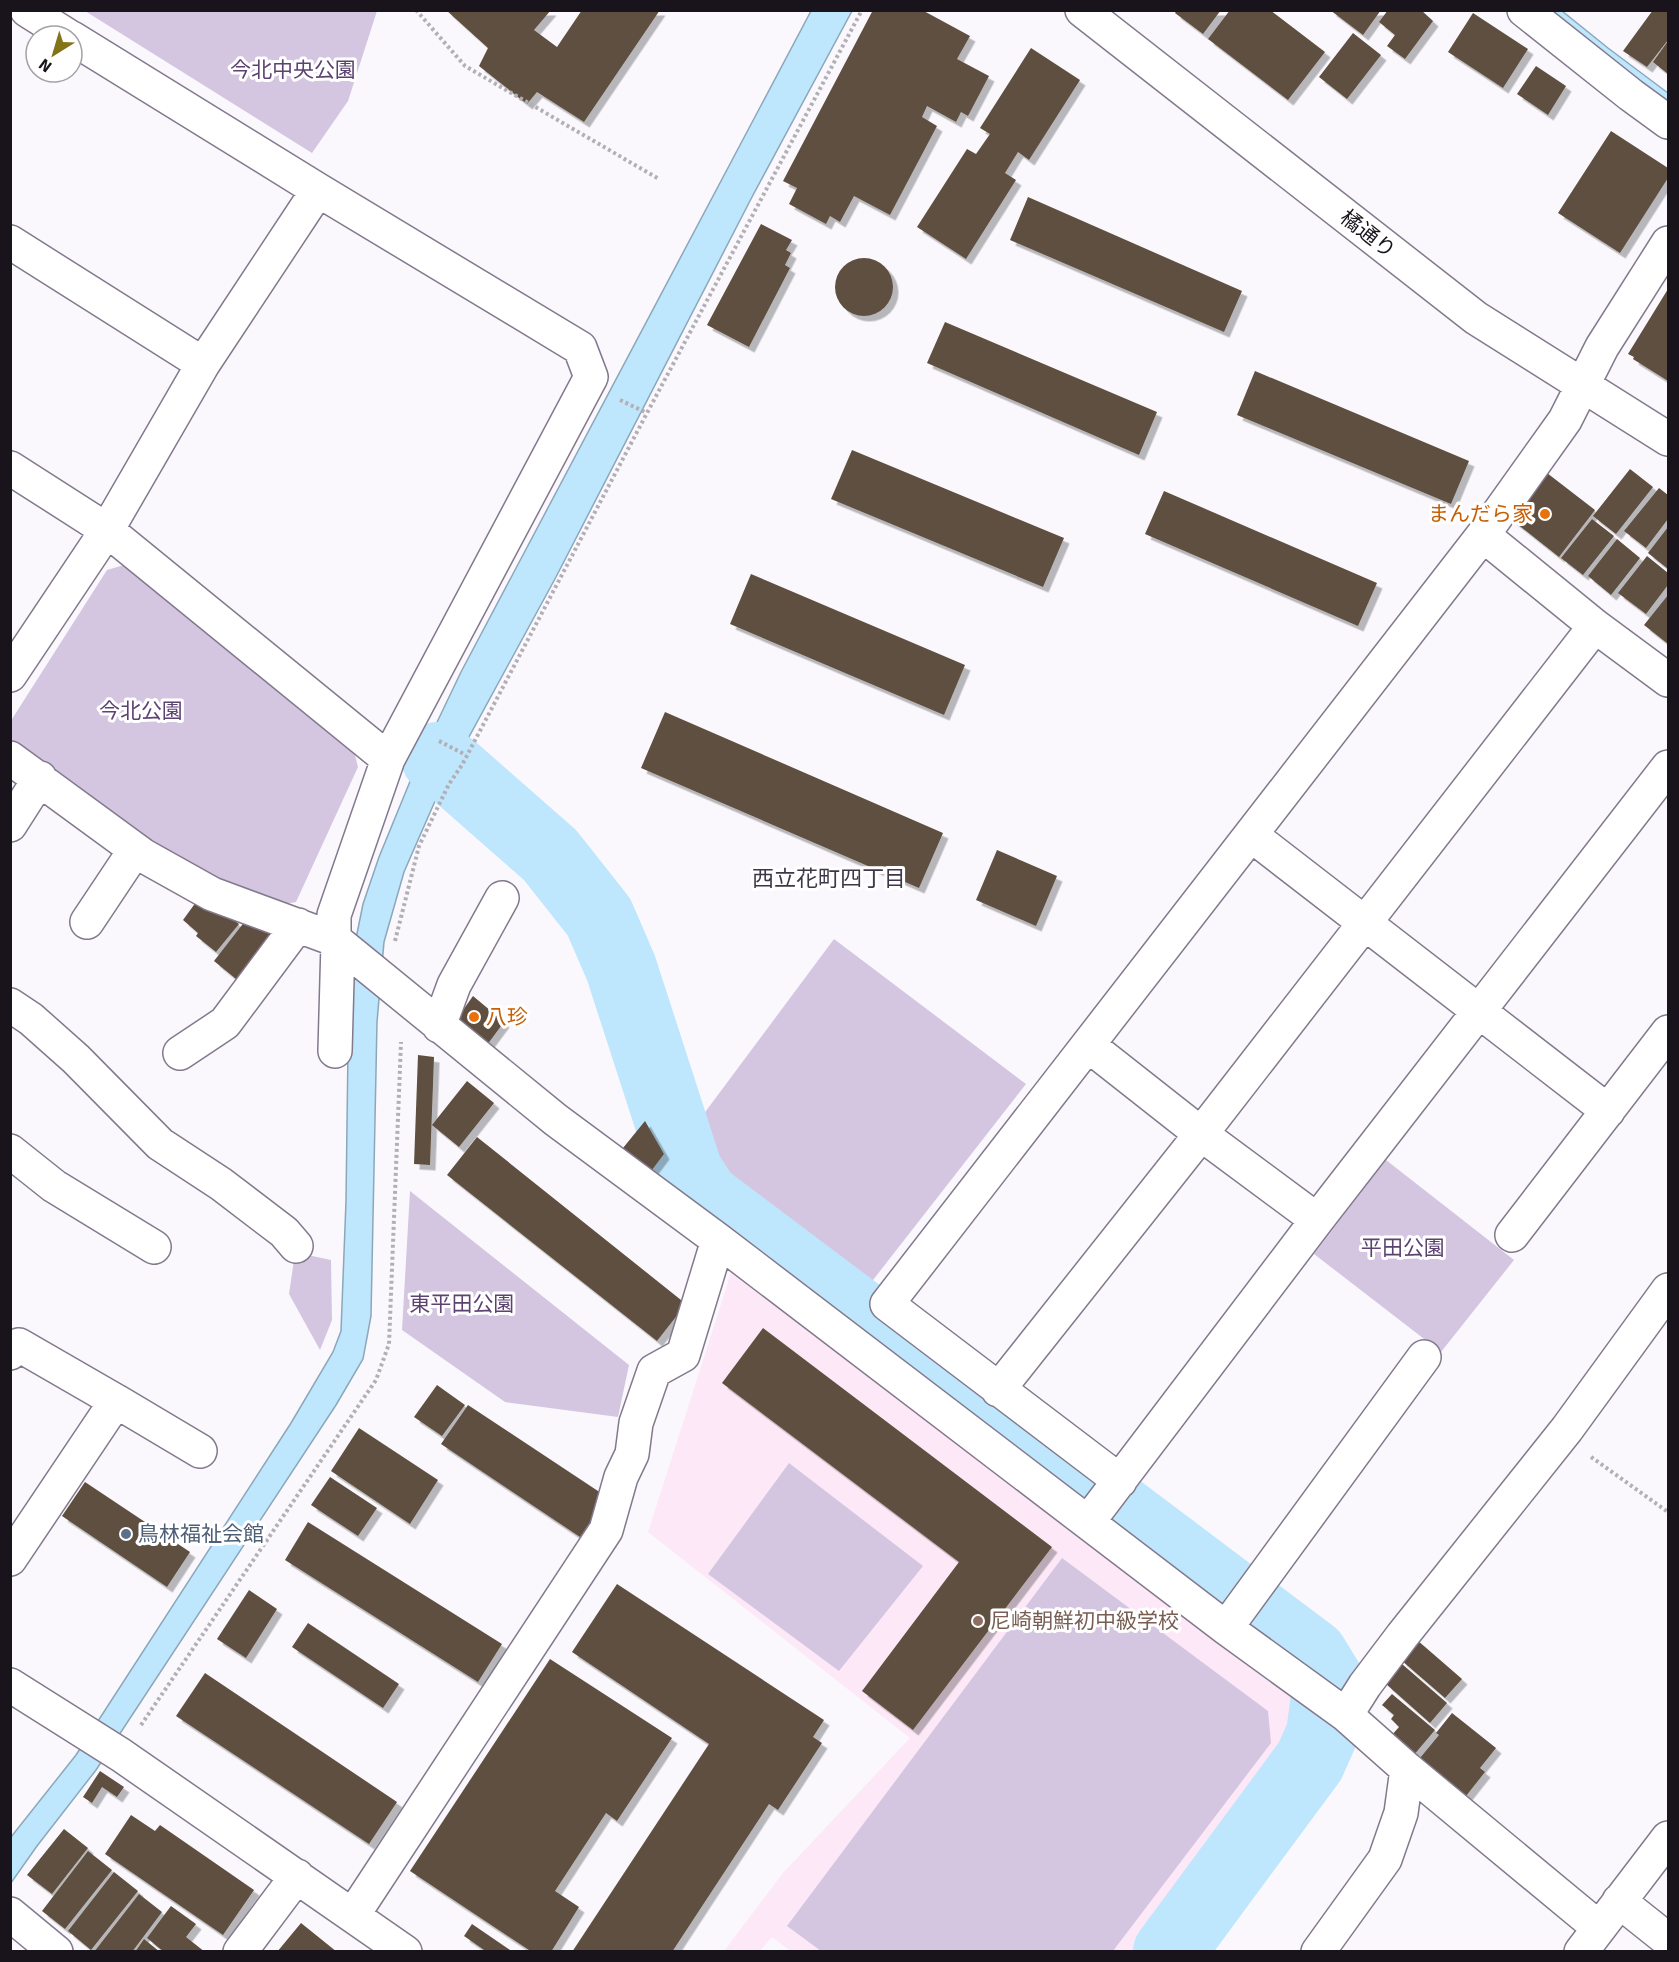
<svg xmlns="http://www.w3.org/2000/svg" width="1679" height="1962" viewBox="0 0 1679 1962" font-family="Signika,'Noto Sans JP',sans-serif">
<style>
.education{fill:#fde8f7}
.green{fill:#d4c6e1}
.water{fill:#bee6fd;stroke:#8ca7ba;stroke-width:1.5}
.lines{fill:none;stroke-linecap:round;stroke-linejoin:round}
.river{stroke:#bee6fd;stroke-width:72}
.building{fill:#5f503f;filter:url(#shadow)}
.minor-casing{stroke:#83798d;stroke-width:36}
.path{stroke:#b2afb5;stroke-width:4;stroke-dasharray:3 3;stroke-linecap:butt}
.minor{stroke:#fff;stroke-width:33}
.food-dot{fill:#e8710a;stroke:#fff;stroke-width:2}
.service-dot{fill:#5c6f8a;stroke:#fff;stroke-width:2}
.education-dot{fill:#8d6e63;stroke:#fff;stroke-width:2}
.labels{text-anchor:middle;stroke-width:6;stroke-linejoin:round;paint-order:stroke}
.park-label{font-size:21px;fill:#5c4271;stroke:#fff}
.street-label{font-size:21px;fill:#19141c;stroke:#fff}
.food-label{font-size:21px;fill:#c56008;stroke:#fff;text-anchor:end}
.service-label{font-size:21px;fill:#4e5e75;stroke:#fff;text-anchor:start}
.education-label{font-size:21px;fill:#785e54;stroke:#fff;text-anchor:start}
.neighbourhood-label{font-size:22px;fill:#3f3648;stroke:#fff}
</style>
<defs>
<filter id="shadow"><feDropShadow dx="5.5" dy="5.5" stdDeviation="0" flood-color="#0004"/></filter>
</defs>
<rect width="100%" height="100%" fill="#faf8fd"/>
<path class="education" d="M731,1273l576,434 5,16 -6,25 -153,203 -361,1 -20,-15 -12,14h-36l59,-78 127,-135 -262,-206z"/>
<path class="green" d="M85,11h292l-29,90 -36,52z
M124,565l229,182 5,20 -62,135 -16,3 -70,-24 -199,-136 1,-26 95,-149z
M834,939l192,145 -160,205 -155,-118 -17,-44z
M1386,1160l128,100 -73,92 -127,-98z
M410,1191l219,174 -11,52 -113,-15 -103,-72z
M296,1246l7,8 28,6 1,60 -12,30 -31,-56z
M789,1463l134,103 -84,105 -131,-97z
M1062,1558l206,153 3,32 -158,208h-292l-34,-25z"/>
<path class="water" d="M811,11h41l-100,186 -196,380 -117,215 -35,80 -20,70 -7,80 -6,294 -8,43 -27,46 -240,365 -59,76 -26,37v-46l65,-82 215,-332 42,-71 8,-21 5,-130 3,-228 14,-69 16,-47 39,-95 43,-90z
M1547,11h15l46,37 60,45v12z"/>
<g class="lines">
<path class="river" d="M437,758l15,11 98,86 49,62 22,51 66,204 17,26 608,457 17,28 -7,51 -12,27 -141,191"/>
</g>
<path class="building" d="M446,10h105l-17,20 23,17 25,-37h78l-76,112 -47,-30 -10,12 -48,-38 9,-18z
M873,10h49l48,26 -13,23 32,17 -21,40 -7,-4 -5,10 -29,-16 -5,11 15,9 -47,89 -36,-19 -14,26 -10,-6 -4,8 -37,-20 8,-16 -14,-7z
M1177,10h44l-18,24 -28,-21z
M1230,10h40l55,42 -37,48 -80,-61z
M1330,10h51l-18,25z
M1388,10h33l12,11 -28,38 -18,-13 8,-11 -16,-13z
M1653,10h15v30l-21,27 -24,-16z
M1473,13l55,36 -25,39 -55,-36z
M1353,33l28,22 -34,44 -28,-22z
M1668,41v33l-15,-12z
M1031,48l49,32 -51,80 -11,-8 -13,21 11,7 -50,79 -49,-32 50,-78 9,5 14,-20 -10,-6z
M1536,66l30,20 -18,29 -31,-21z
M1611,131l57,37v10l-48,75 -62,-40z
M1028,197l214,94 -18,41 -214,-92z
M761,224l31,16 -6,10 5,3 -6,12 5,3 -41,79 -42,-22z
M835 287a29 29 0 1 1 58 0a29 29 0 1 1-58 0Z
M1668,289v92l-35,-22 1,-2 -6,-3z
M945,322l212,90 -18,43 -212,-92z
M1255,371l214,90 -18,43 -214,-89z
M852,450l212,88 -21,49 -212,-88z
M1630,469l23,18 -37,47 -23,-18z
M1547,473l48,37 -36,47 -48,-38z
M1659,488l9,7v24l-22,29 -22,-17z
M1164,491l213,92 -19,43 -213,-92z
M1592,519l22,17 -31,39 -22,-17z
M1668,527v42l-20,-16z
M1617,539l23,19 -29,37 -23,-19z
M1647,556l21,17v12l-22,29 -28,-21z
M751,574l214,91 -21,50 -214,-91z
M1668,595v49l-24,-19z
M665,712l278,121 -24,55 -278,-120z
M997,850l60,26 -21,50 -60,-26z
M199,898l19,10 21,16 -23,28 -20,-16 2,-3 -15,-13z
M249,916l23,18 -36,45 -22,-18z
M473,996l31,26 -17,23 -31,-25z
M418,1055l16,2 -4,108 -16,-1z
M467,1081l27,22 -35,44 -27,-22z
M645,1121l19,33 -12,16 -29,-22z
M477,1137l209,167 -29,37 -210,-166z
M763,1328l289,219 -139,183 -51,-39 97,-129 -237,-179z
M437,1385l28,20 -23,31 -28,-19z
M468,1405l139,92 -27,40 -139,-93z
M359,1428l79,52 -28,44 -79,-53z
M330,1477l47,31 -19,28 -47,-31z
M85,1482l105,70 -23,35 -105,-71z
M308,1522l194,122 -24,38 -193,-122z
M617,1584l207,136 -11,17 9,6 -44,67 -9,-6 -97,148h-100l137,-208 -137,-92z
M249,1590l28,19 -31,49 -29,-19z
M308,1623l91,61 -16,24 -91,-61z
M1417,1640l45,39 -17,19 -44,-38z
M550,1659l122,79 -55,83 -11,-8 -51,78 24,16 -28,45h-19l-122,-81z
M1402,1664l45,39 -17,20 -44,-39z
M205,1673l192,129 -28,42 -193,-128z
M1392,1694l43,36 -22,26 -22,-20 8,-9 -8,-8 3,-4 -12,-10z
M1452,1713l44,35 -16,20 5,4 -19,24 -46,-38 19,-23 -3,-2z
M100,1771l24,16 -7,10 -15,-10 -10,16 -9,-6z
M131,1815l24,16 5,-6 94,65 -31,45 -118,-81z
M64,1829l24,19 -36,46 -25,-19z
M88,1851l24,19 -47,59 -23,-18z
M114,1872l24,19 -47,59 -23,-19z
M139,1894l23,18 -30,40h-38z
M171,1906l25,18 -10,13 19,15h-41l-17,-14z
M301,1923l36,29h-60z
M472,1924l41,28h-26l-23,-16z
M144,1939l16,13h-25z"/>
<g class="lines">
<defs>
<path id="minor" d="M27,10l41,26
M1082,10l394,308 192,121
M1524,10l107,85 37,27
M10,242l193,122
M10,468l97,62 281,229
M1483,535l112,91 73,54
M10,675l97,-145 96,-166 115,-174
M10,758l134,98 68,38 122,45v-24l54,-156 203,-382 -11,-29 -262,-158 -246,-152
M10,825l30,-47
M1251,835l357,276
M87,922l48,-72
M334,939l222,181 162,120 508,388 120,87 61,54 192,159
M10,1005l21,14 45,40 84,85 61,40 63,48 12,14
M439,1026l15,-41 48,-87
M1088,1045l113,89 116,86
M335,1051l3,-108
M180,1053l45,-30 73,-98
M10,1151l44,35 100,61
M1512,1235l156,-203
M10,1353l9,-8 97,56 -106,158
M998,1390l203,-256 394,-508
M116,1401l84,50
M1120,1481l-233,-177 596,-769 82,-115 37,-73 66,-104
M1088,1522l229,-302 351,-453
M1226,1628l198,-271
M10,1685l111,70 284,197
M1346,1715l19,-30 37,-49 165,-207 101,-139
M1619,1901l49,39
M10,1914l46,38
M353,1915l253,-385 15,-53 11,-23 4,-31 18,-52 29,-16 35,-115
M240,1952l57,-76
M1318,1952l67,-93 16,-46 6,-44
M1581,1952l87,-114"/>
</defs>
<use href="#minor" class="minor-casing"/>
<path class="path" d="M416,10l49,56 194,113
M620,400l27,13
M439,741l27,14
M395,941l24,-95 30,-62 13,-19 185,-352 215,-403
M1591,1457l77,55
M141,1725l235,-345 13,-36 12,-302"/>
<use href="#minor" class="minor"/>
</g>
<g class="food-dot">
<circle cx="1545" cy="514" r="6"/>
<circle cx="474" cy="1017" r="6"/>
</g>
<circle class="service-dot" cx="126" cy="1534" r="6"/>
<circle class="education-dot" cx="978" cy="1621" r="6"/>
<g class="labels">
<g class="park-label">
<text x="293" y="77">今北中央公園</text>
<text x="141" y="718">今北公園</text>
<text x="1403" y="1255">平田公園</text>
<text x="462" y="1311">東平田公園</text>
</g>
<g class="street-label">
<text transform="translate(1368 234) rotate(38)" y="7">橘通り</text>
</g>
<g class="food-label">
<text x="1533" y="521">まんだら家</text>
<text x="486" y="1024" text-anchor="start">八珍</text>
</g>
<g class="service-label">
<text x="138" y="1541">鳥林福祉会館</text>
</g>
<g class="education-label">
<text x="990" y="1628">尼崎朝鮮初中級学校</text>
</g>
<g class="neighbourhood-label">
<text x="829" y="886">西立花町四丁目</text>
</g>
</g>
<rect width="1679" height="1962" fill="none" stroke="#19141c" stroke-width="24"/>
<g transform="translate(54 54) rotate(217)"><circle r="28" fill="#ffffff" stroke="#a3a1a4" stroke-width="1.5"/>
<path d="M0-4.5L10 22L0 15L-10 22Z" fill="#827417"/>
<text y="-9" font-size="16" font-weight="bold" text-anchor="middle" fill="#19141c">N</text>
</g>
</svg>
